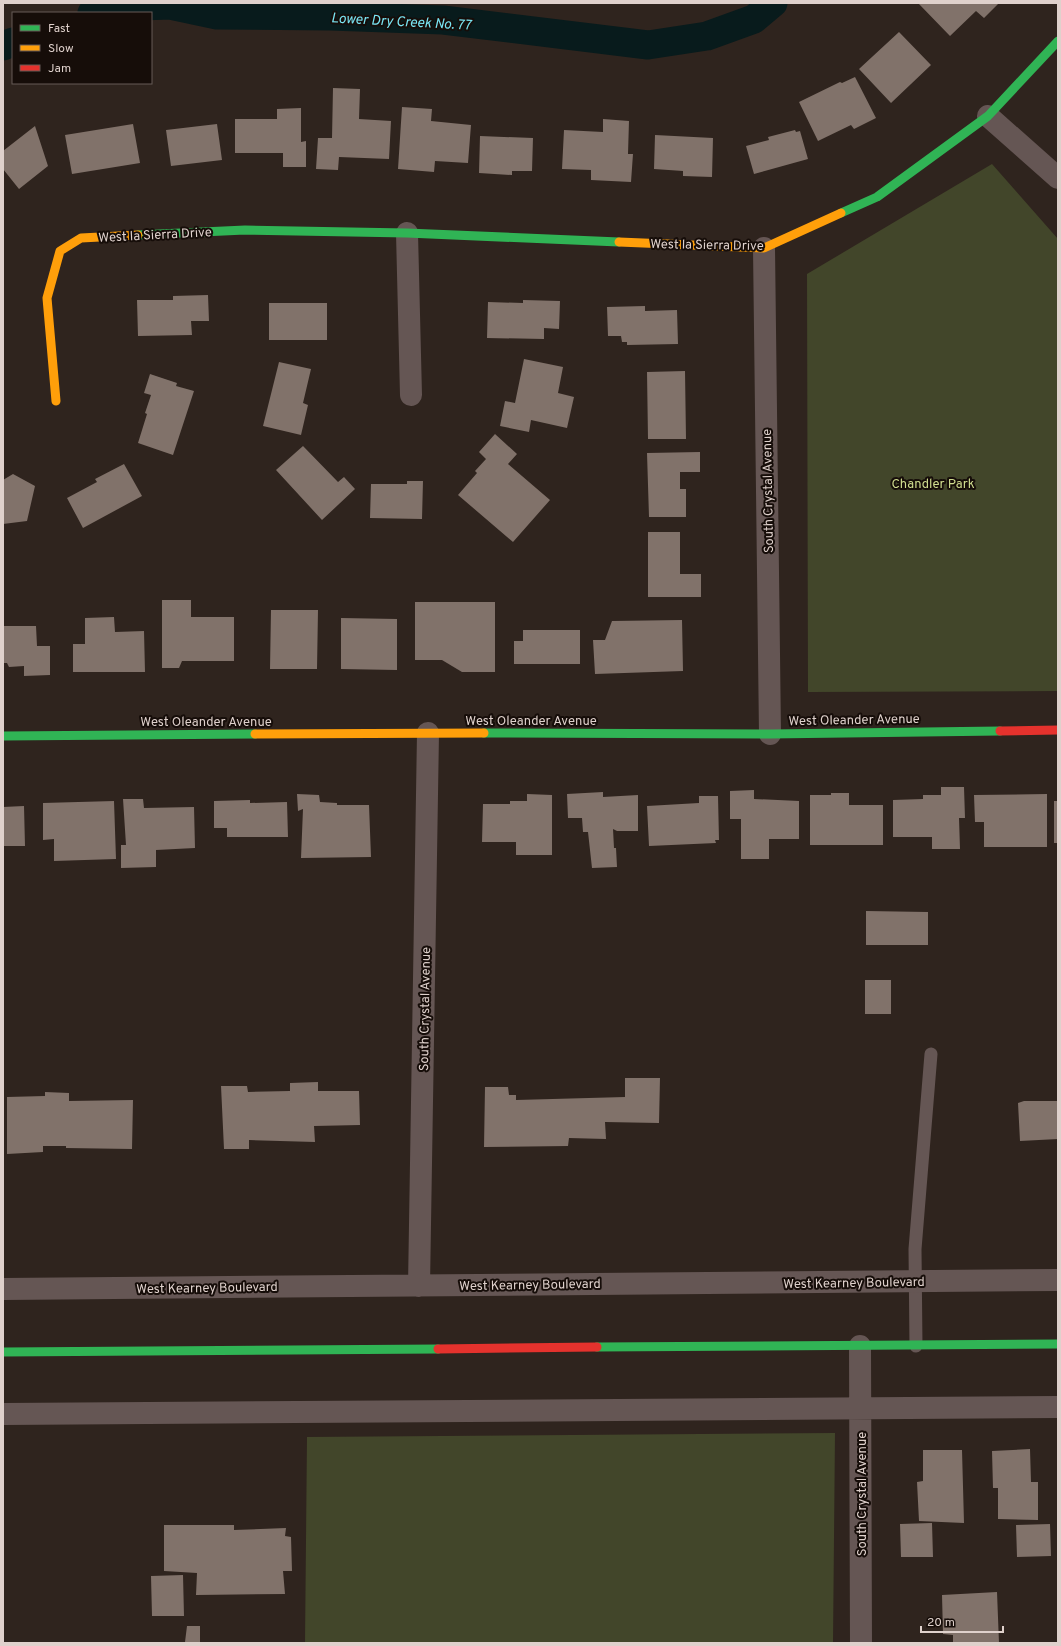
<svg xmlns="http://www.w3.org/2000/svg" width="1061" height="1646" viewBox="0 0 1061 1646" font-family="Overpass,sans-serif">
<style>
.green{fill:#42462a}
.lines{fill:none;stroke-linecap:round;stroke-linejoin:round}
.canal{stroke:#081b1c;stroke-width:29}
.building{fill:#81726a}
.lane{stroke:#655654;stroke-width:13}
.street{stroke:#655654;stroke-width:22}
.fast{stroke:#30b455;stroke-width:9}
.slow{stroke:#ff9f0a;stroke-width:9}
.jam{stroke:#e5322d;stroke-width:9}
.labels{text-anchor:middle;stroke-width:4;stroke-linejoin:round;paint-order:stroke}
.street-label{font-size:13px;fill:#dfd1cc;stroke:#160d09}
.park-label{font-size:13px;fill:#d0dd8f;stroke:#160d09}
.water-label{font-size:14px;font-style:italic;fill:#7ae6f4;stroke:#160d09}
</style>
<rect width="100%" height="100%" fill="#2f241e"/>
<path class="green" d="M992,164l66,75v452l-250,1 -1,-418z
M835,1433l-2,210h-528l2,-206z"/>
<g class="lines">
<path class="canal" d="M92,13l19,-6 59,-2 47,10 113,1 113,4 205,25 59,-9 47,-17 19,-16
M3,46l10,-4"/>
</g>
<path class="building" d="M918,3h81l-15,15 -8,-7 -26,25z
M899,32l32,33 -40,38 -32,-34z
M855,77l21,41 -22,11 -3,-4 -33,16 -19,-39 41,-20 2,1z
M333,88l27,1 -1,30 32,2 -2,38 -50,-2 -1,13 -22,-1 2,-31h14z
M402,107l30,2 -1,12 40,4 -3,38 -33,-2 -1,11 -36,-3z
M301,108v34l5,-1v26h-23v-14h-48v-34h42v-10z
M603,119l26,2 -1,33h5l-2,28 -40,-2v-10l-29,-1 2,-39 39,2z
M133,124l7,39 -68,11 -7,-39z
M217,124l5,36 -51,6 -5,-36z
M35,126l13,40 -29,23 -16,-20v-18z
M795,130l1,2 4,-1 8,28 -54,15 -8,-28 23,-6 -1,-3z
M655,135l58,3 -1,39 -29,-1v-5l-29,-2z
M480,136l53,2 -1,33h-20v4l-33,-2z
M208,295l1,26h-18l1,14 -54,1 -1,-36h36v-4z
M523,300l37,1 -1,28 -15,-1v11l-57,-1 1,-36 35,1z
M269,303h58v37h-58z
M645,306v5l32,-1 1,34 -51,1v-3h-5l-1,-6h-13l-1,-29z
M524,359l39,8 -5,26 16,4 -7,31 -36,-8 -2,12 -29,-6 5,-25 10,2z
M279,362l32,7 -8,34 5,2 -7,30 -38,-9z
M685,371l1,68h-38l-1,-67z
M150,374l27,9 -1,3 18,5 -21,64 -35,-12 9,-29 -2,-1 6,-18 -7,-2z
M495,434l22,20 -9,10 42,36 -37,42 -55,-47 19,-22 -2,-2 11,-12 -7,-7z
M303,446l35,36 6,-5 11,12 -33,31 -46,-50z
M700,452v20h-20v17h6v28h-37l-2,-64z
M124,464l18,32 -59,32 -16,-30 30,-16 -2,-3z
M13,474l22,12 -8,35 -24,3v-44z
M407,481h16l-1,38 -52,-1 1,-34h36z
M648,532h32v42h21v23h-53z
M162,600h29v17h43v44h-52l-3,7h-17z
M415,602h80v70h-33l-20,-12h-27z
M271,610h47l-1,59h-47z
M114,617l1,15 29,-1 1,41h-72v-28h12v-26z
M341,618l56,1v51l-56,-1z
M682,620l1,51 -88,3 -2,-34h12l7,-19z
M3,626h33l1,20h13v29l-26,1v-10l-15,1 -2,-4h-4z
M523,630h57v34h-66v-23h9z
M941,787h23l1,31h-6l1,31h-28v-12h-39v-37l30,-1v-4h18z
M754,790v9l45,2v38h-30v20h-28v-40h-11v-28z
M603,792v5l35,-2v36h-21l-4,-2 1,19h2l1,19 -25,1 -4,-36h-5l-1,-14h-14l-1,-24z
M831,793h18v12h34v40h-73v-50h21z
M297,794l22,1 1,7 17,1v2h32l2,52 -70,1 2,-49 -5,2z
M527,794l25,1v60h-36v-13h-34l1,-38h27v-3h17z
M1047,794v53h-63v-25h-9l-1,-27z
M699,796h19l1,44h-4l1,3 -67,3 -2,-40 52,-3z
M123,799h20l1,9 50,-1 1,41 -39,2v17l-35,1v-23h5z
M250,800v3l37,-1 1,35h-61v-9h-13v-27z
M114,801l2,58 -62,2v-22l-11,1v-37z
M1054,801h4v42h-4z
M24,806l1,40h-22v-39z
M866,911l62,1v33h-62z
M865,980h26v34h-26z
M625,1078h35l-1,45 -54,-1 1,17 -37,-1 -1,8 -84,1 1,-60h23l1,8h7v5l109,-3z
M318,1082v9h41l1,34 -46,1 1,16 -66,-2v9h-25l-3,-63h26l1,6 42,-1v-8z
M45,1092l24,1v8l64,-1 -1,49 -66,-1v-2h-23v6l-36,2v-57l38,-1z
M1024,1101h34v38l-38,2 -2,-38z
M1030,1449l1,33h7v38l-40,-1v-31h-5l-1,-37z
M923,1450h39l2,73 -45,-2 -2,-39 6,-1z
M932,1523l1,34h-32l-1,-33z
M1050,1524l1,32 -34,1 -1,-32z
M164,1525h70v5l52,-2 -1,8 6,1 1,34h-9l2,23 -89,1 1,-22 -33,-2z
M183,1575l1,41h-32l-1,-40z
M997,1592l2,51h-46v-8l-10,-1 -1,-39z
M187,1626h13v16h-15z"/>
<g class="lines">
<path class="lane" d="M916,1346l-1,-97 16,-195"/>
<path class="street" d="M988,116l70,62
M407,233l4,162
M764,248l6,486
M419,1286l9,-553
M3,1289l1055,-9
M860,1346l1,297
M3,1414l1055,-7"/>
<path class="fast" d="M841,213l36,-16 111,-81 70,-75
M138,235l107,-5 162,3 212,9
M484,733l286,1 230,-3
M3,736l252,-2
M597,1347l461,-3
M3,1352l435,-3"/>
<path class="slow" d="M619,242l145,6 77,-35
M56,401l-9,-103 13,-47 21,-13 57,-3
M255,734l229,-1"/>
<path class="jam" d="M1000,731l58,-1
M438,1349l159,-2"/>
</g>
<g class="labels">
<g class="street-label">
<text transform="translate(155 234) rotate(-3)" y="5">West la Sierra Drive</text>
<text transform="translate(707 244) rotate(1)" y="5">West la Sierra Drive</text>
<text transform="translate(767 491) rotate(-91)" y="5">South Crystal Avenue</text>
<text transform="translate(854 719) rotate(-1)" y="5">West Oleander Avenue</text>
<text x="531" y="725">West Oleander Avenue</text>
<text x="206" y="726">West Oleander Avenue</text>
<text transform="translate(424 1009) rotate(-89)" y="5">South Crystal Avenue</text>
<text transform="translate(854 1282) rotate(-1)" y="5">West Kearney Boulevard</text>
<text transform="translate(530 1284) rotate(-1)" y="5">West Kearney Boulevard</text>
<text transform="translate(207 1287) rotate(-1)" y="5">West Kearney Boulevard</text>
<text transform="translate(861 1494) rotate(-90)" y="5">South Crystal Avenue</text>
</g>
<g class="park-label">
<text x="933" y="488">Chandler Park</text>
</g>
<g class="water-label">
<text transform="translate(401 21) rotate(3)" y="5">Lower Dry Creek No. 77</text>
</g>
</g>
<rect width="1061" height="1646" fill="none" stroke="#dfd1cc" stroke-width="8"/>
<rect x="12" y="12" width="140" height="72" fill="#160d09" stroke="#665b57"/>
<rect x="20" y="25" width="20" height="6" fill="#30b455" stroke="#665b57"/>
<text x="48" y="32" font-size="12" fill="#dfd1cc">Fast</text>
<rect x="20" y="45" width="20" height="6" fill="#ff9f0a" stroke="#665b57"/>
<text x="48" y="52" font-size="12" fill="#dfd1cc">Slow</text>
<rect x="20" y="65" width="20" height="6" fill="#e5322d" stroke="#665b57"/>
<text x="48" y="72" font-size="12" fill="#dfd1cc">Jam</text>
<path d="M921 1626v6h82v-6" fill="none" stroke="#dfd1cc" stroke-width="2"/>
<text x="927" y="1626" font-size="12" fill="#dfd1cc" stroke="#160d09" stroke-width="3" paint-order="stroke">20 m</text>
</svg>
